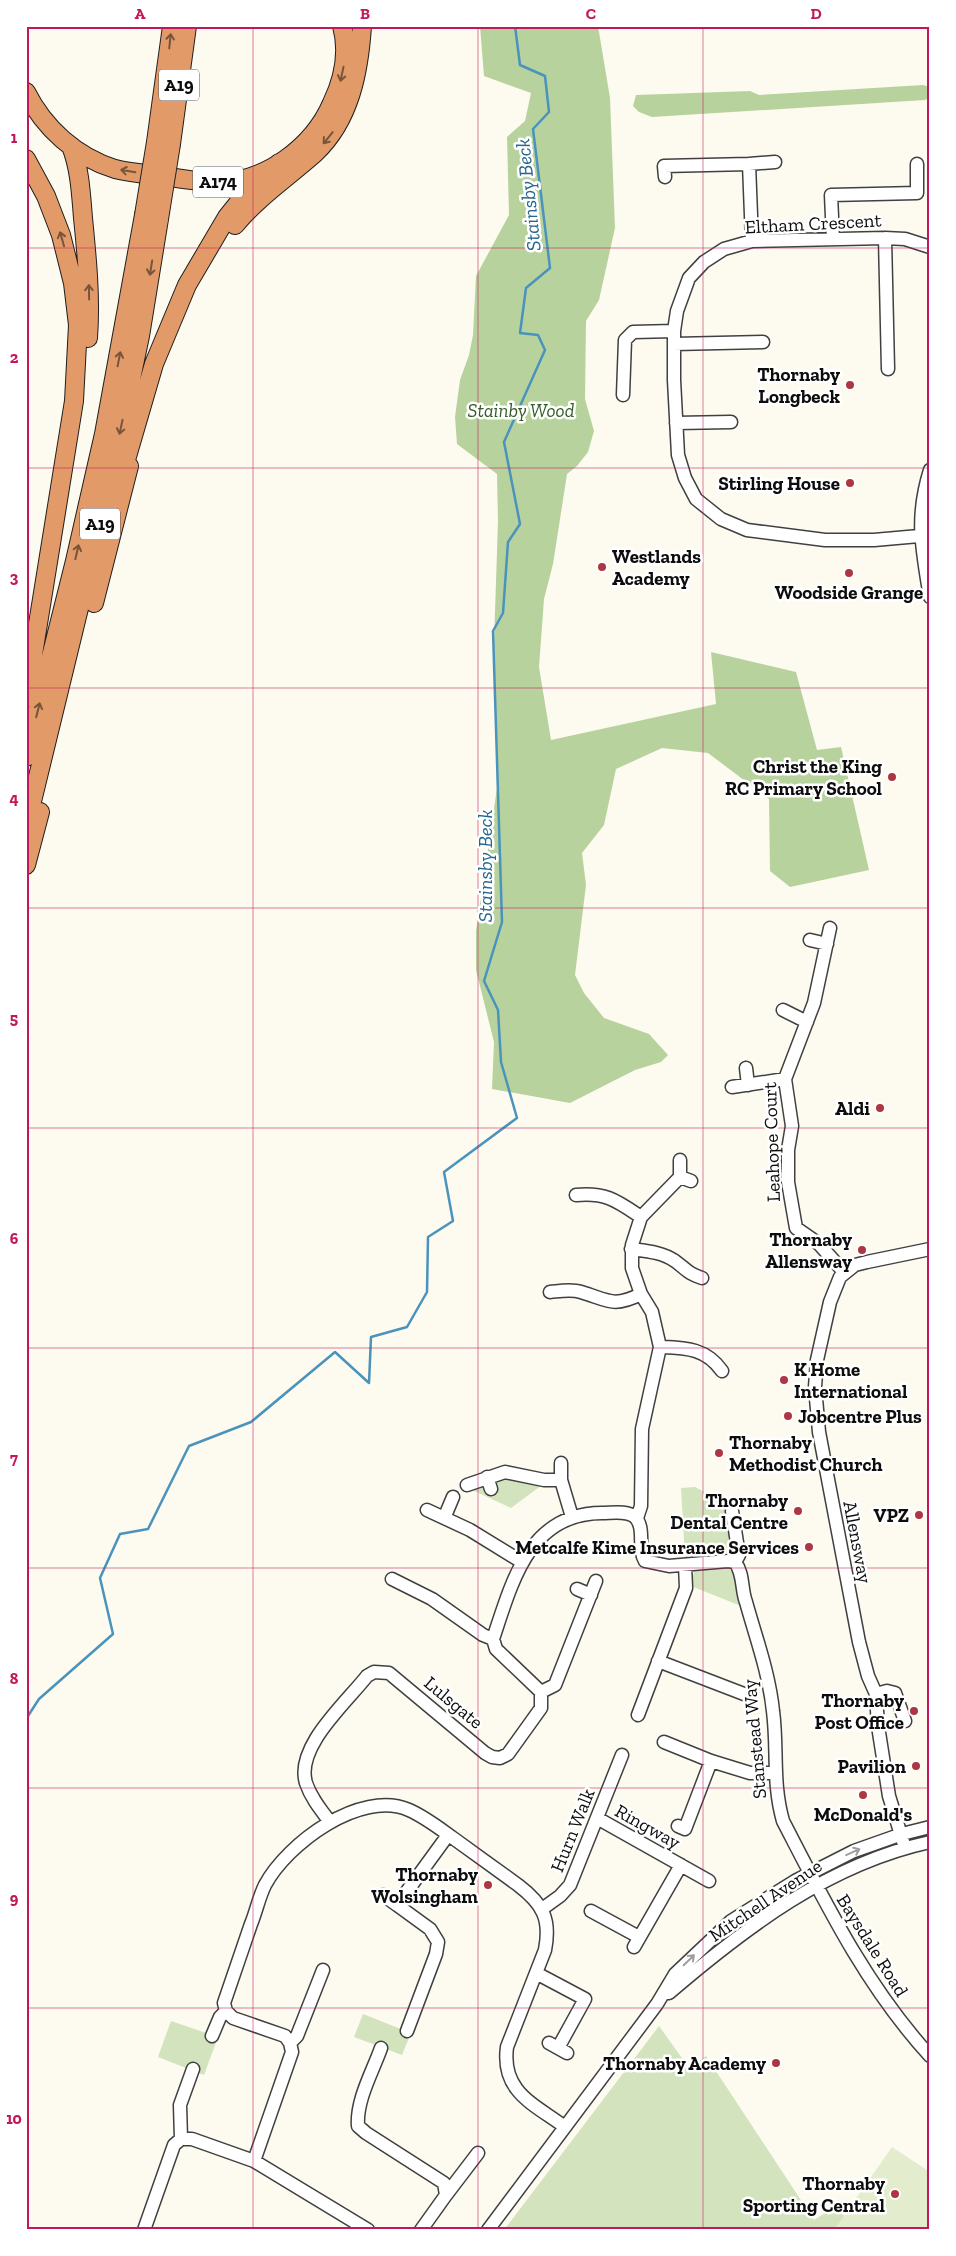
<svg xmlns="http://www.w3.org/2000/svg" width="956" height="2256" viewBox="0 0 956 2256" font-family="'Zilla Slab',serif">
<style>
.green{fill:#d2e3bd}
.forest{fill:#b8d29e}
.pitch{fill:#e3eccd}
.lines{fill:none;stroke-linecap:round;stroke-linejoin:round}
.stream{stroke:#4a93bc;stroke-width:2.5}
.minor-casing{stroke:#404040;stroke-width:15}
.highway-casing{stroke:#1e1e1e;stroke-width:20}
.minor{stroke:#fff;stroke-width:12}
.highway{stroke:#e29b68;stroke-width:18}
.highway-bridge-casing{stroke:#1e1e1e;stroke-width:20;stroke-linecap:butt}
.highway-bridge{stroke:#e29b68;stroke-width:18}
.oneway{stroke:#78543a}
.oneway2{stroke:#9e9e9e}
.grid{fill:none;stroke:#c2185b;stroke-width:1;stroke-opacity:0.55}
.poi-dot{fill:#ac3641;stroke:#fff;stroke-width:2}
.labels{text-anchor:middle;stroke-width:5;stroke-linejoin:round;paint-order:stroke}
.shield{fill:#fff;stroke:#565656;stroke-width:1}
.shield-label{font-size:18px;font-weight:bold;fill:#0d0d0d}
.street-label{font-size:19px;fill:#0d0d0d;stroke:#fff}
.poi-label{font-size:19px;font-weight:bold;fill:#0d0d0d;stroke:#fff;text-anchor:end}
.park-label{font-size:19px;font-style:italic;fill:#335d25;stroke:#fff}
.water-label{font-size:20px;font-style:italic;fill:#26668f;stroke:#fff}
.neatline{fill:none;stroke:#c2185b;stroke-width:2}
.grid-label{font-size:16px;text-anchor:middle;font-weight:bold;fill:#c2185b}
</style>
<rect width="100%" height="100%" fill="#fdfaef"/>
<path class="green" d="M500,1476l42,9 -31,23 -39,-18z
M695,1487l19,10 11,1 8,50 -2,18 10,40 -50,-20 3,-14 -9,-16 -4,-68z
M363,2014l48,19 -9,22 -48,-18z
M171,2021l47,16 -14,38 -46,-18z
M659,2026l30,42 17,-12 108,164 19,-12 12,8 -11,14h-330z"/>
<path class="forest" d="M480,26h118l12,72 5,130 -16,72 -13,21 -1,78 9,32 -6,21 -11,14 -10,8 -14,90 -9,35 -5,68 12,73 165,-36 -5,-52 85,20 21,78 24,-3 28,123 -79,17 -20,-16 -1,-72 -61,-46 -46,-5 -46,21 -12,56 -22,28 4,32 -11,90 9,18 20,25 45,16 19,21 -7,7 -26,8 -65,33 -78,-14 2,-47 -18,-72v-39l21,-143 -3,-145 4,-122 -1,-47 -40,-30 -2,-27 5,-37 9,-25 4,-20 3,-59 33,-61 -2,-78 18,-16 6,-28 -47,-17z
M923,85l7,2v10l-5,3 -273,17 -13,-5 -6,-6 3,-11 114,-4 9,4z"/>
<path class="pitch" d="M892,2147l38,25v58h-96z"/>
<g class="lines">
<path class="stream" d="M26,1719l13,-20 74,-65 -13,-56 20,-44 28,-5 41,-83 62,-24 84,-70 34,31 2,-46 36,-10 20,-35 1,-55 25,-16 -9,-49 73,-54 -16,-56 -3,-52 -14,-29 18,-59 -9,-291 10,-18 5,-71 12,-18 -16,-82 41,-92 -7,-15 -18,-2 6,-45 24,-20 -17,-139 16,-17 -4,-36 -25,-11 -5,-39"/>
<defs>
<path id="minor" d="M749,164l26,-2
M665,177l-1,-11 85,-2 3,77
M885,238l3,131
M833,239l-2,-44 86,-2v-29
M674,344l89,-2
M623,395l2,-55 8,-8 41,-1
M676,423l55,-1
M930,470c-15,48 -8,79 0,127
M919,536l-45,4h-49l-78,-10 -26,-11 -25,-20 -11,-21 -7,-23 -4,-75v-49l3,-20 12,-33 15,-16 20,-13 28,-8 133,-3 20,1 25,8
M830,928l-16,75 -29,76 7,47 -4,24v32l8,46 23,16 25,28
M810,940l17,4
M783,1010l24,12
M746,1068l2,17
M732,1087l53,-8
M680,1160v17l11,4
M576,1195c30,-3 41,6 65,22
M631,1249c15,2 31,3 44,12 11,8 12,12 27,17
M550,1292c11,-1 21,-3 31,0 27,8 32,16 60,2
M660,1347c26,1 46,1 62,24
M561,1463v17
M487,1477l4,12
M467,1485l38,-13 39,8h17l11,37
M427,1510l43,20 52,32
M732,1511l7,44 -4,7
M445,1516l8,-19
M637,1518l4,-12 1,-77 18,-82 -8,-35 -11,-18 -9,-26v-23l9,-28 39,-40
M735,1562c9,12 6,27 11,40 10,36 23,71 27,109 5,39 -1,71 10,110 43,83 83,165 147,235
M392,1579l40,20 51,36 10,4 3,10 45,43
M577,1589l14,6
M493,1639c19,-57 36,-126 109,-126 10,0 25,-3 33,4 11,11 2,31 10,44l24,5 59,-5 7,1
M658,1661l86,33
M876,1694l11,-3 8,2 10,28
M638,1715l48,-127 -1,-23
M664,1742l47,19 39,12h24
M597,1818l112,63
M330,1822c-9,-12 -19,-24 -24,-39 -11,-36 40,-80 61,-107l7,-4 15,1 96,80 7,4 8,1 8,-4 33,-46v-16l14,-7 41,-104
M678,1826l7,3 26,-68
M905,1848l-16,-52 -11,-70 -2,-32 -8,-18 -9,-34 -40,-210 -4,-45 2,-27 13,-58 10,-25 15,-12 12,-3 63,-13
M383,1895l14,10
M542,1909l18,-13 10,-11 52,-130
M591,1911l48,26
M634,1947l47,-82
M536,1973l49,26 -27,49
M669,1993c77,-66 160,-129 261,-151
M226,2011l7,7 52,18 5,7
M407,2031l29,-77 2,-12 -8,-13 -33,-24 51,-70
M212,2036l8,-19 6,-6 -2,-8c9,-26 18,-52 27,-79 5,-12 8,-27 14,-39 22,-41 95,-96 144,-75 16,7 30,18 44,28 22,16 43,31 65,47 25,19 33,34 27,65l-38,97c-6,45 27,57 58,80
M549,2043l18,10
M381,2048c-8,23 -25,52 -23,78l8,7 78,50 2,12 -25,35
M181,2139h11l62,22 114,69
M254,2161l38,-109 -2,-9 7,-7 26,-66
M446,2195l32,-42
M144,2230l30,-85 7,-6 -1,-34 13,-36
M488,2230l169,-226 18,-30 56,-53 64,-40 59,-30 48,-17 28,-7"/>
<path id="highway" d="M26,92c18,36 50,65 89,77 16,4 33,5 49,7 17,3 35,6 53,6 48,1 96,-35 115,-79 11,-23 17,-51 10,-77
M156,142l16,-116
M171,144l16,-118
M71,146c9,23 10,48 12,72 4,40 8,80 5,120
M26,159l20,37 15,39 12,48 5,42 -4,76 -48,297
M235,225c23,-28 53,-48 80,-72 35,-33 44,-81 47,-127
M121,477l33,-113 33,-79 40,-68 16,-20 36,-34
M94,603l35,-137
M26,757l49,-196 29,-127 40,-219
M26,826l82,-337 32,-153 19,-117
M26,865l14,-53"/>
</defs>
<use href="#minor" class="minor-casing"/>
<use href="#highway" class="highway-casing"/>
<use href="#minor" class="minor"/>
<use href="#highway" class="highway"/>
<defs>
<path id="highway-bridge" d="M144,215l12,-73
M159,219l12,-75"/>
</defs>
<use href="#highway-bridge" class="highway-bridge-casing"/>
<use href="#highway-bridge" class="highway-bridge"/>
</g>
<defs><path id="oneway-shaft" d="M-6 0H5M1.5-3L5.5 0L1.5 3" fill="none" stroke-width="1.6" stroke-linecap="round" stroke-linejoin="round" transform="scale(1.25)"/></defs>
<g class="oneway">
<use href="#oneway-shaft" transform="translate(170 41) rotate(-84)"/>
<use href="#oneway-shaft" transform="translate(342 74) rotate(102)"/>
<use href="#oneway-shaft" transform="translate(328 138) rotate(129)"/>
<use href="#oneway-shaft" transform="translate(128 171) rotate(-171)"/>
<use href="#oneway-shaft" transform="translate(62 239) rotate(-106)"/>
<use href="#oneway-shaft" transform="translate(151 268) rotate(99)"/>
<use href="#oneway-shaft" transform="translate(89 292) rotate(-91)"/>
<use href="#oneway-shaft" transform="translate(119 359) rotate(-79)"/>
<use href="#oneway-shaft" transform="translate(121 427) rotate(102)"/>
<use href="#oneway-shaft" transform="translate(77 552) rotate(-77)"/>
<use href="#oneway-shaft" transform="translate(38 710) rotate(-76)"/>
</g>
<g class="oneway2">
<use href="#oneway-shaft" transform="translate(853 1852) rotate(-24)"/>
<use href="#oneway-shaft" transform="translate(689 1960) rotate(-44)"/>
</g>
<path class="grid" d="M253,26v2204M478,26v2204M703,26v2204M26,248h904M26,468h904M26,688h904M26,908h904M26,1128h904M26,1348h904M26,1568h904M26,1788h904M26,2008h904"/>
<g class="poi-dot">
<circle cx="850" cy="385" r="5"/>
<circle cx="850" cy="483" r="5"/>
<circle cx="602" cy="567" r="5"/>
<circle cx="849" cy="573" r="5"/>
<circle cx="892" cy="777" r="5"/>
<circle cx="880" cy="1108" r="5"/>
<circle cx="862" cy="1250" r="5"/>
<circle cx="784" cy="1380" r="5"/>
<circle cx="788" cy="1416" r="5"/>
<circle cx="719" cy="1453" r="5"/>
<circle cx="798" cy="1511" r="5"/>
<circle cx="919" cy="1515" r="5"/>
<circle cx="809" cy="1547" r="5"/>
<circle cx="914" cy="1711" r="5"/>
<circle cx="916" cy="1766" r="5"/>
<circle cx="863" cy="1795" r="5"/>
<circle cx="488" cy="1885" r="5"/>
<circle cx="776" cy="2063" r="5"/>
<circle cx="895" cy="2194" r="5"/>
</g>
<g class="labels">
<g class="shield">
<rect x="159" y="69.5" width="40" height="31" rx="4"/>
<rect x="193" y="166.5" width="50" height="31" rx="4"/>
<rect x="80" y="508.5" width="40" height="31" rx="4"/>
</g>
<g class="shield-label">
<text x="179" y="91">A19</text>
<text x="218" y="188">A174</text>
<text x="100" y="530">A19</text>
</g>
<g class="street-label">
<text transform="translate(813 223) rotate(-3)" y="7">Eltham Crescent</text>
<text transform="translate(771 1142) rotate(-92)" y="7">Leahope Court</text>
<text transform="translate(858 1542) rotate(79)" y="7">Allensway</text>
<text transform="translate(454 1702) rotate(40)" y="7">Lulsgate</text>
<text transform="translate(754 1739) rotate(-95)" y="7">Stanstead Way</text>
<text transform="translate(648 1826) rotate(29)" y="7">Ringway</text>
<text transform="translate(572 1830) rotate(-68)" y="7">Hurn Walk</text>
<text transform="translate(765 1900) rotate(-34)" y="7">Mitchell Avenue</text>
<text transform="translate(873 1945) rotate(58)" y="7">Baysdale Road</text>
</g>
<g class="poi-label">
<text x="840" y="381">Thornaby<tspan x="840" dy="22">Longbeck</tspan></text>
<text x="840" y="490">Stirling House</text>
<text x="612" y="563" text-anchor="start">Westlands<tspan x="612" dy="22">Academy</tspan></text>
<text x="849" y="599" text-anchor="middle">Woodside Grange</text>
<text x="882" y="773">Christ the King<tspan x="882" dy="22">RC Primary School</tspan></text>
<text x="870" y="1115">Aldi</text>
<text x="852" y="1246">Thornaby<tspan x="852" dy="22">Allensway</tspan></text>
<text x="794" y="1376" text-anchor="start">K Home<tspan x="794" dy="22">International</tspan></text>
<text x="798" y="1423" text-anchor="start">Jobcentre Plus</text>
<text x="729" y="1449" text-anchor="start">Thornaby<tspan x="729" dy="22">Methodist Church</tspan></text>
<text x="788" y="1507">Thornaby<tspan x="788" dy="22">Dental Centre</tspan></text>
<text x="909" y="1522">VPZ</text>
<text x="799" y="1554">Metcalfe Kime Insurance Services</text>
<text x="904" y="1707">Thornaby<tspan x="904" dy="22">Post Office</tspan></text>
<text x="906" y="1773">Pavilion</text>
<text x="863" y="1821" text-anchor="middle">McDonald's</text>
<text x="478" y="1881">Thornaby<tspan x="478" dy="22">Wolsingham</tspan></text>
<text x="766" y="2070">Thornaby Academy</text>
<text x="885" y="2190">Thornaby<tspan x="885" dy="22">Sporting Central</tspan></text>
</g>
<g class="park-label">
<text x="521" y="417">Stainby Wood</text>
</g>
<g class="water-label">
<text transform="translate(528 195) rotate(-96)" y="7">Stainsby Beck</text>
<text transform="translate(485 866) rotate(-90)" y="7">Stainsby Beck</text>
</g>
</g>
<rect width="956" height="2256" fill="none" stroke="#ffffff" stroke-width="55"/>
<rect x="28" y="28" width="900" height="2200" class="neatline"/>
<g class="grid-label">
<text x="140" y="19">A</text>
<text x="365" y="19">B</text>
<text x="591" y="19">C</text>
<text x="816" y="19">D</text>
<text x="14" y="143">1</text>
<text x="14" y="363">2</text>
<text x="14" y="583">3</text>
<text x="14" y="804">4</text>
<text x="14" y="1024">5</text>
<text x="14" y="1244">6</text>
<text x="14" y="1464">7</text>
<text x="14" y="1684">8</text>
<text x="14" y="1904">9</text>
<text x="14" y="2124">10</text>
</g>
</svg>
